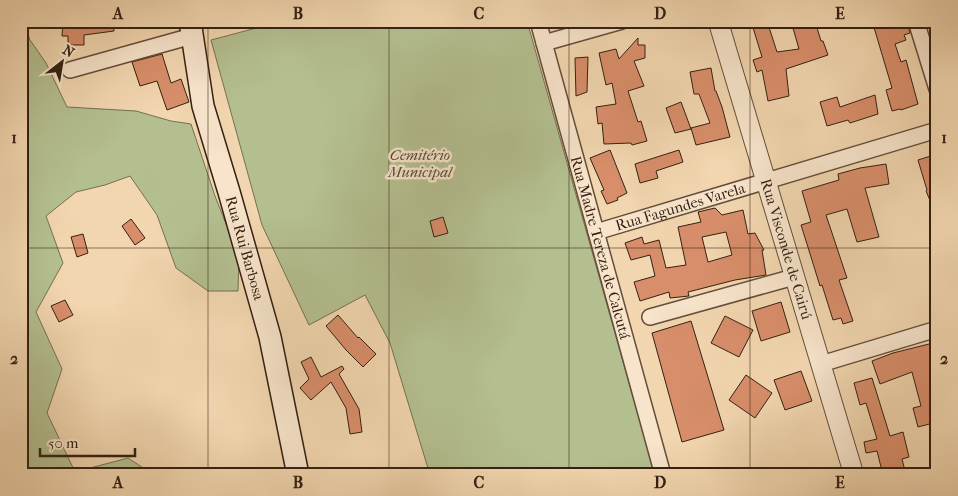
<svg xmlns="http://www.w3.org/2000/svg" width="958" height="496" viewBox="0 0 958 496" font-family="'IM FELL French Canon',serif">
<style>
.green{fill:#b4bf90;stroke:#747052}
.building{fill:#d88e6a;stroke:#342013;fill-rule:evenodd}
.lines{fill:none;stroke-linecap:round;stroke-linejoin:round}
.minor-casing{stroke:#644e3a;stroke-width:18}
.tertiary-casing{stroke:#644e3a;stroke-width:21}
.secondary-casing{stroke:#342013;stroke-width:24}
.minor{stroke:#f7e4cb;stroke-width:15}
.tertiary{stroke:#f7e4cb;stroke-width:19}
.secondary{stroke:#f7e4cb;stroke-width:21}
.grid{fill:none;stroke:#342013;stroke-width:1;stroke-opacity:0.55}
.labels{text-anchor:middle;stroke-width:5;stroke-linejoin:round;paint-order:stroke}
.park-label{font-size:15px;font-style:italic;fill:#544832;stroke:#f7e4cb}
.street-label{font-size:15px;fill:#342013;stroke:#f7e4cb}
.neatline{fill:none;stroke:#342013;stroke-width:2}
.grid-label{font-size:16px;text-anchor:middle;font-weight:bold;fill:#342013}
</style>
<rect width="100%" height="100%" fill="#f2d6af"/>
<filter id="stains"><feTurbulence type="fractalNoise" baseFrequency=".004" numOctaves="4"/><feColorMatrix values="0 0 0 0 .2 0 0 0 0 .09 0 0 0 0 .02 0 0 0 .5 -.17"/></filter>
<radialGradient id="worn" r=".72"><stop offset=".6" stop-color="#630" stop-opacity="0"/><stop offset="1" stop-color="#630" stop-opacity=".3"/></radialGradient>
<path class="green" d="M21,21h2l7,19 16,23 21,44 69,4 35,10 20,3 24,72 24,61 -1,34h-30l-32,-23 -19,-53 -27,-39 -25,9 -29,7 -30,24 17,47 -27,49 26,57 -15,44 28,59 53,-14 26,17h-133z
M283,21h244l128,454h-225l-40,-132 -25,-48 -56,30 -47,-100 -51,-185z"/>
<path class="building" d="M63,21h50l1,10 -30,4v10h-16v-9h-6z
M751,21h16l10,31 22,-3 -8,-28h24l6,20h2l5,14 -42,14 3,27 -21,5 -6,-31 -5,2 -4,-12 9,-3z
M880,21h27l3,12 -6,2 2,5 -11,4 6,18 5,-2 12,44 -17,6 -1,-1 -8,2 -6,-21 6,-2 -19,-64z
M638,38v7h7v13l-11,3 10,25 -16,5 10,31 3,-1 6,20 -15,4 -1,-2 -27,1 -2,-21 -4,1 -2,-17 20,-3 -4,-21 -6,2 -7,-32 17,-4 3,10z
M162,54l9,29 10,-4 8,23 -22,8 -10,-29 -17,5 -8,-24z
M588,57l-1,35 -11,4 -1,-38z
M711,68l4,23h1l6,16 8,30 -34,8 -5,-17 19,-5 -11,-29h-5l-4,-22z
M875,95l3,19 -28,9 -2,-3 -21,6 -7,-24 17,-5 3,10z
M681,102l10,27 -16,4 -9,-25z
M610,150l17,43 -10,5 1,2 -11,4 -6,-13 3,-1 -14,-32z
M679,150l4,12 -27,9 2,7 -18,5 -5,-19z
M937,154v63l-11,-26 1,-1 -9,-30z
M886,164l3,20 -24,4 14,49 -22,5 -10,-33 -21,6 21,63 -8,2 14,41 -10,3 -2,-6 -8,2 -11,-35 -2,1 -9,-29 -10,-32 10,-3 -9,-31 37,-11 -1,-6 22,-6z
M715,208l7,7 21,-5 5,24 7,-1 9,17h-2l4,25 -31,5 -47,12 1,4 -19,2 -1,-6 -29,9 -6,-19 21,-6 -5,-21 -19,5 -6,-17 17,-6 2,7 15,-4 7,28 20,-3 -8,-38 23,-5 -3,-10zM726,232l6,23 -24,7 -6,-25z
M443,217l5,16 -14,4 -4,-16z
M131,219l14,19 -10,7 -13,-19z
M83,234l5,19 -11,4 -6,-20z
M65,300l8,15 -14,7 -8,-16z
M781,302l9,30 -29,9 -9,-30z
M338,315l20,23 1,-1 17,17 -13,13 -17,-17 -20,-24z
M725,316l28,14 -14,27 -28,-14z
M691,321l33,109 -42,12 -30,-109z
M937,342v24l-5,2 5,19v35l-19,5 -5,-19 8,-2 -9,-34 -32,12 -8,-23 21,-8z
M311,357l10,20 21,-11 2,3 -5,5 20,35 3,23 -12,2 -4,-26 -15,-26 -20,18 -11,-12 9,-9 -8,-17z
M801,371l11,30 -27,9 -11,-30z
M746,375l26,18 -17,25 -26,-18z
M872,378l18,58 13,-4 6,25 -7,2 4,16h-23l-6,-24 -11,2 -2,-11 13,-3 -11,-36 -6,2 -6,-22z"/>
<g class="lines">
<defs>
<g id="minor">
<path id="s1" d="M538,21l125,454"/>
<path d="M916,21l21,68"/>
<path d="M544,43l78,-22"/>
<path d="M70,70l122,-34"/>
<path id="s2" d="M596,232l341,-102"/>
<path d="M650,317l144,-40"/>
<path d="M821,364l116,-35"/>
</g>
<g id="tertiary">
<path id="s3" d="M718,21l136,454"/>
</g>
<g id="secondary">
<path id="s4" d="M190,21l13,85 26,86 41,145 28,138"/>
</g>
</defs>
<use href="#minor" class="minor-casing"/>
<use href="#tertiary" class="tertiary-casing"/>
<use href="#secondary" class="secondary-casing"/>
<use href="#minor" class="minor"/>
<use href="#tertiary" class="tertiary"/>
<use href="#secondary" class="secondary"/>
</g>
<path class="grid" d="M208,21v454M389,21v454M569,21v454M750,21v454M21,248h916"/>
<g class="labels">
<g class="park-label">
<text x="420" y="160">Cemitério<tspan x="420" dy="17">Municipal</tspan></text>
</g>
<g class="street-label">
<text dy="5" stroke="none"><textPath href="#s2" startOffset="88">Rua Fagundes Varela</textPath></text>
<text dy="5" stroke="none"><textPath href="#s4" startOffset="234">Rua Rui Barbosa</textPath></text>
<text dy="5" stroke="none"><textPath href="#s1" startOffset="235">Rua Madre Tereza de Calcutá</textPath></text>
<text dy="5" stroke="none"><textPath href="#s3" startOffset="238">Rua Visconde de Cairú</textPath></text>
</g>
</g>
<rect width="958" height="496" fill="none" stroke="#f2d6af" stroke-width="55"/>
<g transform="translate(62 62) rotate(31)" stroke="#f7e4cb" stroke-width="4" paint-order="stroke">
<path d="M0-4L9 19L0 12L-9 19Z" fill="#342013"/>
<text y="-8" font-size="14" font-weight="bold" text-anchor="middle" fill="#342013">N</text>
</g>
<path d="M40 448v8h95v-8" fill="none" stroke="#342013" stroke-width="2.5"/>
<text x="48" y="448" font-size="15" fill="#342013" stroke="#f7e4cb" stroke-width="4" paint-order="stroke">50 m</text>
<rect x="28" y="28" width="902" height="440" class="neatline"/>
<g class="grid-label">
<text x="118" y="19">A</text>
<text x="298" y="19">B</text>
<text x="479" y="19">C</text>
<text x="660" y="19">D</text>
<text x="840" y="19">E</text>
<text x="14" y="143">1</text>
<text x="944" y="143">1</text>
<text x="14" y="364">2</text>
<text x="944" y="364">2</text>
<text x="118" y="488">A</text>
<text x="298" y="488">B</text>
<text x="479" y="488">C</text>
<text x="660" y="488">D</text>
<text x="840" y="488">E</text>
</g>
<rect width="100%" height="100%" filter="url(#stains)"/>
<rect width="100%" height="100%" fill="url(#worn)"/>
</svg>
